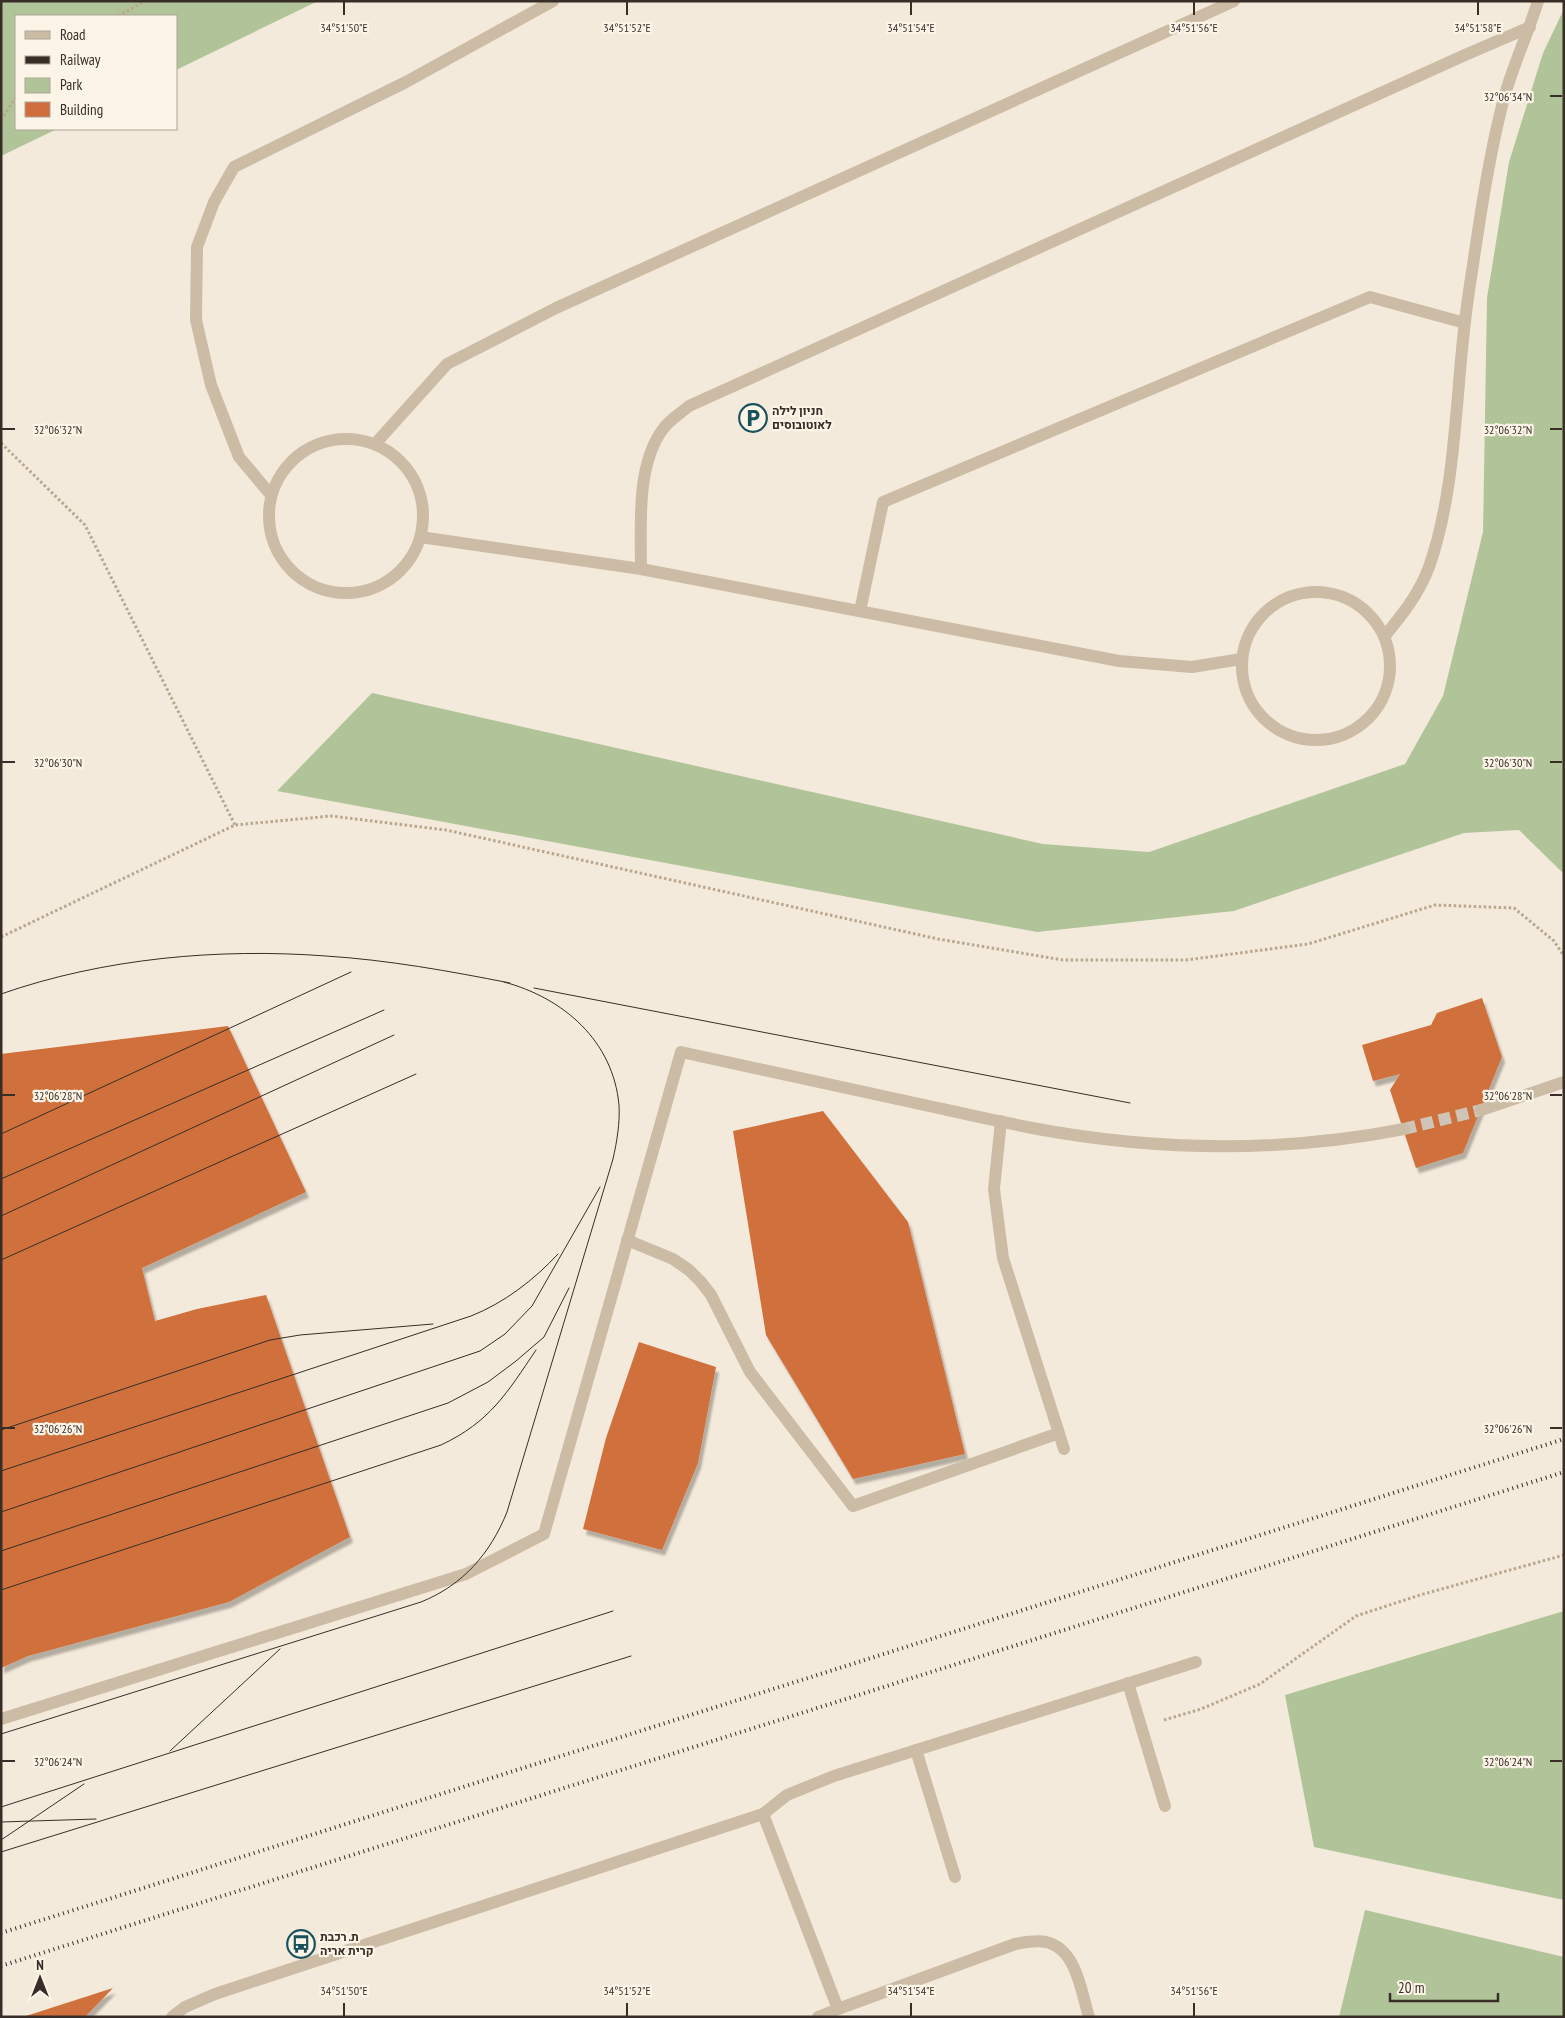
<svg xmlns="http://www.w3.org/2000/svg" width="1565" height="2018" viewBox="0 0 1565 2018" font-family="'PT Sans Narrow',Heebo,sans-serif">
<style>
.green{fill:#b1c499}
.building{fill:#d06f3d;filter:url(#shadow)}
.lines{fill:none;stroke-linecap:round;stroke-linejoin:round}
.minor-tunnel{stroke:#cec4b7;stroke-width:12;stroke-dasharray:12 6;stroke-linecap:butt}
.path{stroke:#b9a68f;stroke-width:3;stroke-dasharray:2.5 2.5;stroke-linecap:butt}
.service{stroke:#cdbca5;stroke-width:12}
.minor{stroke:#cdbca5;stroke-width:12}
.tram{stroke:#382e27;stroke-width:1}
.rail{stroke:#382e27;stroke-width:4;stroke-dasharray:1 4;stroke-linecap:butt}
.ticks{fill:none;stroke:#382e27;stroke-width:2}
.labels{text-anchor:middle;stroke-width:4.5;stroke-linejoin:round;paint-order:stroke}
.poi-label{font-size:12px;font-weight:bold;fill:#382e27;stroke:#fbf4e7;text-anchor:start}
.ticks-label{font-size:12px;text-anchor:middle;fill:#382e27;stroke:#fbf4e7;stroke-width:4.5;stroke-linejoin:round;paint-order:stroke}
</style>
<defs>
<filter id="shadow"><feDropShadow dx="3" dy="5.5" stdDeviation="1" flood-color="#0004"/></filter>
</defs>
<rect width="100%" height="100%" fill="#f4eadb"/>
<path class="green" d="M1,1h317l-142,69v-54h-160v113h41l-56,27z
M1564,9v865l-45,-44 -55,3 -230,78 -197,21 -760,-141 95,-98 671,151 106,8 256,-88 38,-68 40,-164 4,-234 22,-136 34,-109z
M1564,1611v289l-250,-53 -29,-152z
M1365,1910l199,47v60h-225z"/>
<path class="building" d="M1482,998l20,59 -39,96 -47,15 -26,-78 10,-16 -27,7 -11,-36 69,-20 6,-12z
M228,1026l78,166 -164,76 13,53 42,-12 69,-14 84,242 -121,65 -201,54 -27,12v-614z
M823,1111l85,111 57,232 -112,25 -87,-144 -33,-204z
M639,1342l77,25 -18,96 -36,87 -79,-21 23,-91z
M113,1988l-28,29h-59v-1z"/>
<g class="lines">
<path class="minor-tunnel" d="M1404,1129l77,-19"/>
<path class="path" d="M118,16l27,-15
M1,120l15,-23
M1,443l84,82 150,300
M1,937l234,-112 96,-9 115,14 492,109 125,21h123l122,-16 127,-39 79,3 40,33 10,15
M1164,1720l37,-11 59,-25 96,-68 64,-21 144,-40"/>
<path class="service" d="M269 516a77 77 0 1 1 154 0a77 77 0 1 1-154 0Z
M375,444l72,-80 109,-56 678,-307
M271,495l-32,-38 -28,-72 -15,-65 1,-73 17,-45 20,-35 172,-85 147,-81
M420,537l221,32 478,92 73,6 49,-8
M641,569c0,-43 -5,-104 22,-140 6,-9 18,-16 26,-23l776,-351 65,-28
M1242 666a74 74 0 1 1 148 0a74 74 0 1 1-148 0Z
M860,611l23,-109 487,-205 95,26
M1384,637c18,-22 35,-43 45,-70 29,-82 26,-182 39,-269 10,-66 19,-135 36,-200 9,-33 24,-64 34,-97
M1481,1110l83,-28
M1001,1121l-7,68 9,69 61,191
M627,1240l46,19 16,11 12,12 10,13 39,77 103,134 206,-73
M1128,1683l37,123
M1,1719l465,-145 78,-40 137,-482c75,16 150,32 225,49 42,9 84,19 126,27 123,23 249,25 372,1
M916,1750l39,127
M838,2009l177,-65c10,-2 21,-4 31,-2 31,7 35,50 43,75"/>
<path class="minor" d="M172,2017l13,-10 30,-13 548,-180
M818,2017l20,-8 -75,-195 24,-19 47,-19 362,-114"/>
<path class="tram" d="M534,988l596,115
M1,994c103,-36 218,-46 325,-38 62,4 123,15 184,27
M1,1134l350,-162
M1,1179l383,-169
M1,1216l393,-181
M1,1260l415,-186
M1,1430l269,-90 30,-5 133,-11
M1,1471l470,-155c33,-13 63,-36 87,-62
M1,1512l479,-161 25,-17 27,-28 68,-119
M1,1551l447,-148 40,-21 28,-21 28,-24 25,-49
M1,1590l440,-145c49,-23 66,-52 95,-95
M1,1734l420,-132c42,-17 69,-48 86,-90l106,-353c4,-18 7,-36 6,-54 -6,-64 -55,-107 -115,-123
M170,1751l110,-102
M1,1807l612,-196
M1,1822l95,-3
M1,1840l83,-56
M1,1852l630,-196"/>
<path class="rail" d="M1,1933l1563,-494
M1,1966l1563,-494"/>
</g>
<path class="ticks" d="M344,2v13M627,2v13M911,2v13M1194,2v13M1478,2v13M1550,96h12M2,429h13M1550,429h12M2,762h13M1550,762h12M2,1095h13M1550,1095h12M2,1428h13M1550,1428h12M2,1761h13M1550,1761h12M344,2003v13M627,2003v13M911,2003v13M1194,2003v13"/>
<defs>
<symbol id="parking-ring" viewBox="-11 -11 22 22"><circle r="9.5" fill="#fbf4e7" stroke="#19525d" stroke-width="1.5"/><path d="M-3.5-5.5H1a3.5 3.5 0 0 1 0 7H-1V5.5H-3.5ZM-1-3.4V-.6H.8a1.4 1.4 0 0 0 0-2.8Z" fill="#19525d"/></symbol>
<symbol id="bus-ring" viewBox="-11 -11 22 22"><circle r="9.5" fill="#fbf4e7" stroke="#19525d" stroke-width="1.5"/><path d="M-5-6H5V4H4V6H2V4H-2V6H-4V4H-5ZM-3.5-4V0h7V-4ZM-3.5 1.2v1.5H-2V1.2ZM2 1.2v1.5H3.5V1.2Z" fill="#19525d"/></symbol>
</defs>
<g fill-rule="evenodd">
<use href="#parking-ring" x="737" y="402" width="32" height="32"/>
<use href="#bus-ring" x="285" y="1928" width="32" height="32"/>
</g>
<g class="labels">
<g class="poi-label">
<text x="772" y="415">חניון לילה<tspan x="772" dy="14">לאוטובוסים</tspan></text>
<text x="320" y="1941">ת. רכבת<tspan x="320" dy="14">קרית אריה</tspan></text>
</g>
</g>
<g class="ticks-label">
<text x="344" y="32">34°51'50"E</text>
<text x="627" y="32">34°51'52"E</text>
<text x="911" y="32">34°51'54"E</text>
<text x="1194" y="32">34°51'56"E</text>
<text x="1478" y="32">34°51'58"E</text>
<text x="1508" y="101">32°06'34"N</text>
<text x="58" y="434">32°06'32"N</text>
<text x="1508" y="434">32°06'32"N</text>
<text x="58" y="767">32°06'30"N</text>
<text x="1508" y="767">32°06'30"N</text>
<text x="58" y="1100">32°06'28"N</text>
<text x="1508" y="1100">32°06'28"N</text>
<text x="58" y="1433">32°06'26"N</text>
<text x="1508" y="1433">32°06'26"N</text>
<text x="58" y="1766">32°06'24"N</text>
<text x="1508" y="1766">32°06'24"N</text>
<text x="344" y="1995">34°51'50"E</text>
<text x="627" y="1995">34°51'52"E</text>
<text x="911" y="1995">34°51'54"E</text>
<text x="1194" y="1995">34°51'56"E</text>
</g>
<rect width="1565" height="2018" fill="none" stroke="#382e27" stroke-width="5"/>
<rect x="15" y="15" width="162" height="115" fill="#fbf4e7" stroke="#ada59a"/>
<rect x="25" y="31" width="25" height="8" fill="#cdbca5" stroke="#ada59a"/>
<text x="60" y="40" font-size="15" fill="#382e27">Road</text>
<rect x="25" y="56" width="25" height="8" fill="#382e27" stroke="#ada59a"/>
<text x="60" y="65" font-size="15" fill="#382e27">Railway</text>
<rect x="25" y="78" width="25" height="15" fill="#b1c499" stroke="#ada59a"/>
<text x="60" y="90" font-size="15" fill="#382e27">Park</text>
<rect x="25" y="102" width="25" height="15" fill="#d06f3d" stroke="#ada59a"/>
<text x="60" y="115" font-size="15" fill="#382e27">Building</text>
<g transform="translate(40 1978)" stroke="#fbf4e7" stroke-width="4" paint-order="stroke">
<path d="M0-4L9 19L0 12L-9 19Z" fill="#382e27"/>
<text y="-8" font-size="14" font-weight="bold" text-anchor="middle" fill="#382e27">N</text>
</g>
<path d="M1390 1993v8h108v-8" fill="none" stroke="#382e27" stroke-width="2.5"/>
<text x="1398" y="1993" font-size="15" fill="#382e27" stroke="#fbf4e7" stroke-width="4" paint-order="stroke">20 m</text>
</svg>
